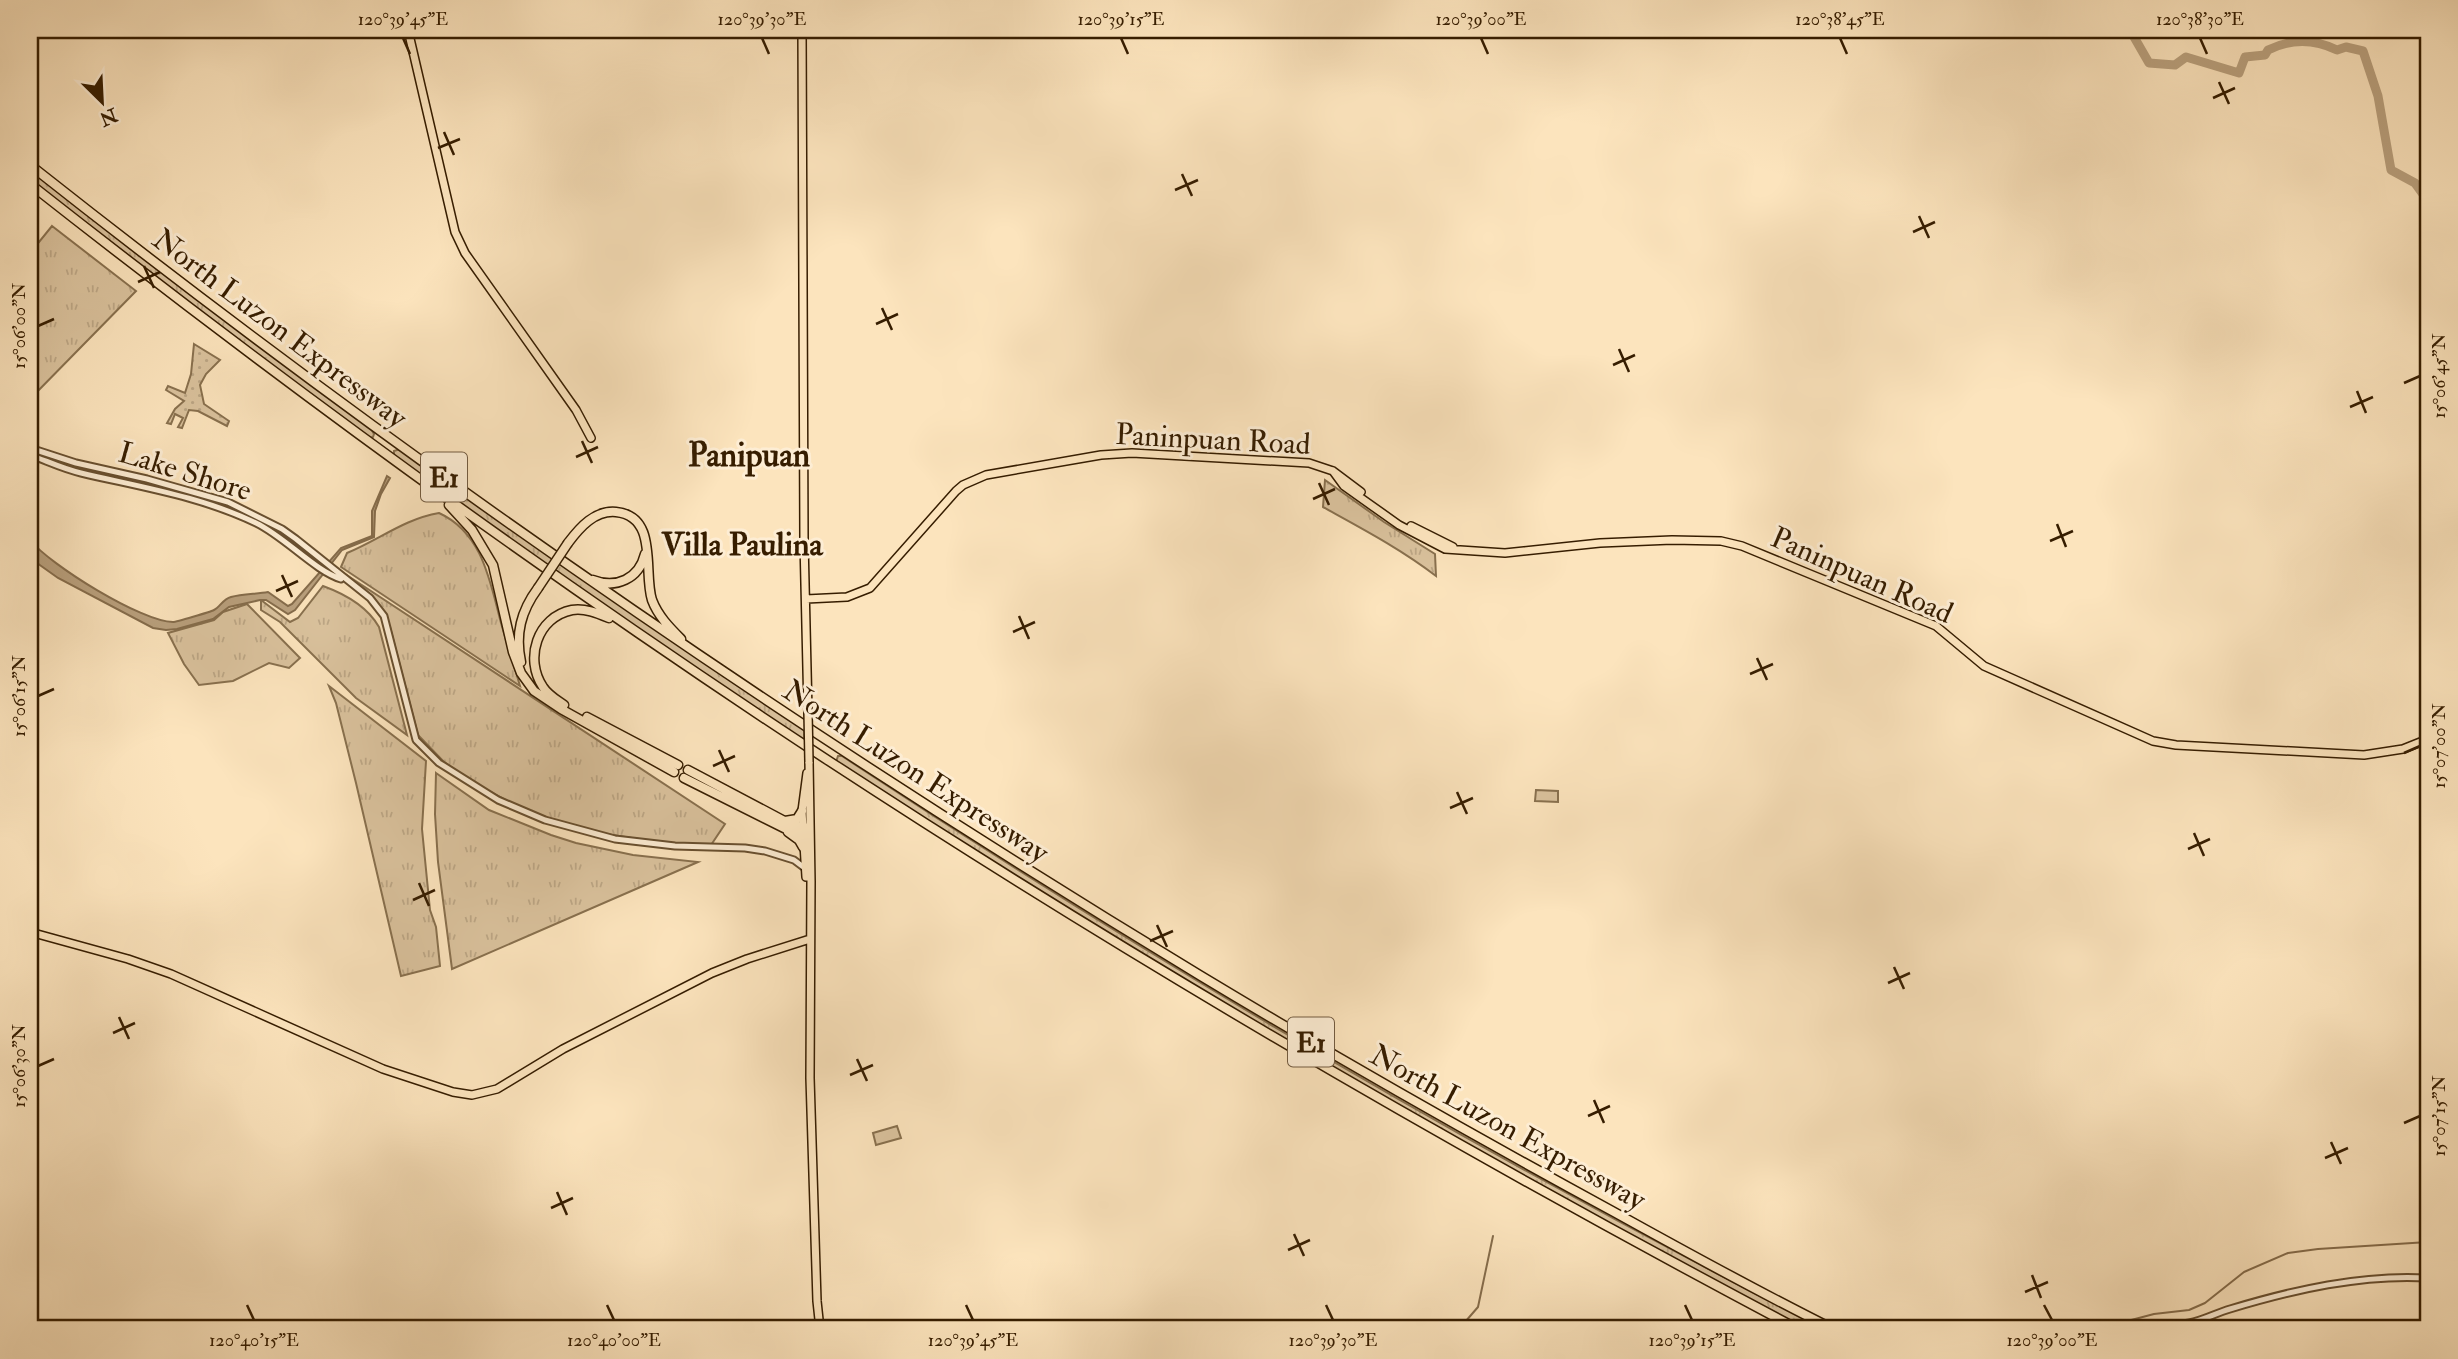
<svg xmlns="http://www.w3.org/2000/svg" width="2458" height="1359" viewBox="0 0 2458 1359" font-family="'IM FELL Double Pica',serif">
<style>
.grass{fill:url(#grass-tufts);stroke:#88704e;stroke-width:2}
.park{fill:url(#park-dots);stroke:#88704e;stroke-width:2}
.pitch{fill:#dac29d;stroke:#88704e;stroke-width:2}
.water{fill:#b9a07d;stroke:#856c4b;stroke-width:2}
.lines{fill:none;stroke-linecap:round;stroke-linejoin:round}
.stream{stroke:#856c4b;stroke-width:2}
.river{stroke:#b9a07d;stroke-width:9}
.minor-casing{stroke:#684f2f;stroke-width:9}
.major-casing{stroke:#361d00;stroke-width:10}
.highway-casing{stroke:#361d00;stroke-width:11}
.minor{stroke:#fdedd4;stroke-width:5}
.major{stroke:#fce4bd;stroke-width:7}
.highway{stroke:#fce4bd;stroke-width:8}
.major-bridge-casing{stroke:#361d00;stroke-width:10;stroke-linecap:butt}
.highway-bridge-casing{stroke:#361d00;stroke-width:11;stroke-linecap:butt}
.major-bridge{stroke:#fce4bd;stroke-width:7}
.highway-bridge{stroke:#fce4bd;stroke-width:8}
.ticks{fill:none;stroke:#361d00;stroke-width:2.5}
.labels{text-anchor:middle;stroke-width:6;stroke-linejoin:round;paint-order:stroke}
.shield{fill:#fdedd4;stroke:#725b40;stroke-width:2}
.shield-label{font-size:28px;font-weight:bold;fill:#361d00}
.street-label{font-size:30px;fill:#361d00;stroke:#fdedd4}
.neighbourhood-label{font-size:32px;font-weight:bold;fill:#361d00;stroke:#fdedd4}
.quarter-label{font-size:33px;font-weight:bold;fill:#361d00;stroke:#fdedd4}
.neatline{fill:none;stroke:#361d00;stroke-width:2.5}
.ticks-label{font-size:18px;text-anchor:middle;fill:#361d00}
</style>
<defs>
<pattern id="grass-tufts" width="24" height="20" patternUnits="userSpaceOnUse" patternTransform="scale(1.75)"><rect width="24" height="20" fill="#dac29d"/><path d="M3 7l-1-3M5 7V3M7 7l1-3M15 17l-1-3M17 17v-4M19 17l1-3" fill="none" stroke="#bca685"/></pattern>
<pattern id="park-dots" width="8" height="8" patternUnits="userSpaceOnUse" patternTransform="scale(1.75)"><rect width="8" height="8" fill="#dac29d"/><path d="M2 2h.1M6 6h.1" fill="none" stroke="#bca685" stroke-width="1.8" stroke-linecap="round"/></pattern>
</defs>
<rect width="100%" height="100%" fill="#fce4bd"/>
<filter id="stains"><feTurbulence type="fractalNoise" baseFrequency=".00286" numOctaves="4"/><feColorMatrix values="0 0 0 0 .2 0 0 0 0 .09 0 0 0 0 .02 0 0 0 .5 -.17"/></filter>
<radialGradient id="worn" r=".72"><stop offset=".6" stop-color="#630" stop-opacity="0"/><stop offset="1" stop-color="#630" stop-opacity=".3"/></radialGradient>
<path class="grass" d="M30,168l247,192 93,67 4,7 -1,3 -4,1 -241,-180 -98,-78z
M52,226l84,65 -106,108v-146z
M397,450h4l185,132 218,147v13l-222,-151 -188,-135v-5z
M1325,480l59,42 51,32 1,22c-35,-27 -75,-48 -113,-69z
M439,513c44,20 51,69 62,110 6,21 13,42 19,63l-179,-119 6,-14c32,-13 57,-34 92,-40z
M339,570l386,254 -14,21 -28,1 -96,-15 -59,-19 -52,-28 -32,-22 -26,-27 -28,-108 -6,-13z
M323,586c22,8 44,20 56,41l28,108 -51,-37 -76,-76 -19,-12v-10l29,22 8,-4z
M247,604l53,54 -11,10 -20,-5 -36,18 -34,4 -15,-21 -16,-31 46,-13 9,-8z
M329,686l97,75 -4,68 8,81 6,17 4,39 -39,10 -45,-193 -20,-80z
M838,756h4c316,209 645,402 983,573h-18l-44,-21 -111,-59 -363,-205 -285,-173 -168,-109z
M436,773l53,37 62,25 25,8 57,12 65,7 -246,107 -14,-107 -3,-48z"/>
<path class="park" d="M194,344l26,16 -14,14 -6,11 4,19 25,17 -2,5 -29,-15 -9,-1 -7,18 -4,-1 5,-9 -8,-4 -4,10 -4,-1 8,-14 9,-8 -18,-11 2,-4 17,7 6,-19z"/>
<path class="pitch" d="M1536,790l22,1v11l-23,-1z
M897,1126l4,12 -25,7 -3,-12z"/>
<path class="water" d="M387,476l3,2 -9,16 -6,17 -1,26 -32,13 -47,60 -7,4 -22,-14h-6l-31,7 -16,12 -36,10 -11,1 -13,-2 -95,-50 -28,-20v-18c20,25 112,82 143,82 3,0 37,-10 41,-12 6,-3 9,-11 17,-13 11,-3 25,-3 37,-5l20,14 4,-2 49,-56 31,-12v-25z"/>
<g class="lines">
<path class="stream" d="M1459,1329l19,-22 15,-71
M2107,1329l9,-5 38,-10 35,-4 16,-7 39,-31 44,-19 30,-4 110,-7"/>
<path class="river" d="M2130,30l19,33 26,2 11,-8 53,16 6,-16 20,-2 3,-5c24,-12 46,-11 69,0l9,-3 17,4 15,45 13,74 24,13 13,18"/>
<defs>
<path id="minor" d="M30,448l46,15 71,16 81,23 54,27 14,10 74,59 14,18 32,124 23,23 59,37 47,20 70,19 60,7 70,2 20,3 29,9 12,9
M30,455c17,6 33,14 51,18 59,14 119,23 175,50 29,14 59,48 85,56
M2141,1329c16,-3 32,-3 48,-6 15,-3 27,-10 41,-14 63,-19 132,-35 198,-31"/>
<path id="major" d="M408,30l47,202 10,21 111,157 15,28
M802,30l2,511 4,171
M1333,471l11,15 55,39 46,24 60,4 95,-10 72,-3 49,1 21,5 194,80 48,40 169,75 23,4 188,10 39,-6 25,-10
M1411,526l42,21
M806,599l41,-2 23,-9 86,-97 7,-6 23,-10 115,-20 31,-2 177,10 24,8 28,21
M809,762l2,119 -1,197 7,223 3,28
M806,877l-4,-66 5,-38
M30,932l98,27 43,15 212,95 70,23 19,3 25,-6 66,-40 149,-76 35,-14 63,-20"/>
<path id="highway" d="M30,165c373,295 764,565 1171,811 136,82 273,160 413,236 72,40 145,80 219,117
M30,184c258,203 524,397 799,577 313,205 638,393 969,568
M449,505l23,25 21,35 20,87 8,21 13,18 27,18 113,63
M568,543c12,-16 27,-33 48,-31 43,4 27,61 36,88 6,16 18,28 29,39
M593,580c23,9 46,-1 52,-26
M521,662c-6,-28 0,-51 17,-74
M564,705c-7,-5 -16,-10 -21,-18 -19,-28 -6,-70 29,-77 13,-2 25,3 37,8
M587,717l91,48
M688,770l104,55 16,3
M684,778l108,54 17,2
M785,821l12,-2 5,-8
M788,832l11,8 4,7"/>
</defs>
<use href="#minor" class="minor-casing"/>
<use href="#major" class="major-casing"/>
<use href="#highway" class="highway-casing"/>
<use href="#minor" class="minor"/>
<use href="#major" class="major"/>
<use href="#highway" class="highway"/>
<defs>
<path id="major-bridge" d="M808,712l1,50"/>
<path id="highway-bridge" d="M538,588l30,-45"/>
</defs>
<use href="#major-bridge" class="major-bridge-casing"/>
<use href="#highway-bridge" class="highway-bridge-casing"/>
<use href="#major-bridge" class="major-bridge"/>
<use href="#highway-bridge" class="highway-bridge"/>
</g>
<path class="ticks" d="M403,38l7,16M762,38l7,16M1121,38l7,16M1481,38l7,16M1840,38l7,16M2200,38l7,16M2219,82l10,22M2213,98l22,-10M444,132l10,23M438,148l22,-9M1182,174l10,22M1175,190l23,-10M1919,216l10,22M1913,232l22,-10M144,266l10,22M138,282l22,-10M882,308l10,22M876,324l22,-10M38,326l16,-7M1619,349l10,23M1613,365l22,-10M2404,383l16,-7M2357,391l9,22M2350,407l23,-10M582,441l10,22M576,457l22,-10M1319,483l10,22M1313,499l22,-10M2057,524l9,23M2050,541l23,-10M282,575l10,22M276,591l22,-10M1019,616l10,23M1013,632l22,-10M1757,658l10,22M1750,674l23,-10M38,696l16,-7M719,750l10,22M2404,753l16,-7M713,766l22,-10M1457,792l10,22M1450,808l23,-10M2194,833l10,23M2188,849l22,-10M419,883l10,23M413,900l22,-10M1157,925l10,22M1150,941l23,-10M1894,967l10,22M1888,983l22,-10M119,1017l10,22M113,1033l22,-10M857,1059l10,22M38,1066l16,-7M850,1075l23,-10M1594,1100l10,23M1588,1116l22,-10M2404,1123l16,-7M2331,1142l10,22M2325,1158l23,-10M557,1192l10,23M551,1208l22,-10M1294,1234l10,22M1288,1250l22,-10M2032,1275l9,23M2025,1292l23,-10M247,1305l7,15M607,1305l7,15M966,1305l7,15M1326,1305l7,15M1685,1305l7,15M2044,1305l8,15"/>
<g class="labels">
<g class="shield">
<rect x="421" y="452.5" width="46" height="49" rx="5"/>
<rect x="1288" y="1017.5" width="46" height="49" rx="5"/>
</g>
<g class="shield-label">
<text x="444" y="487">E1</text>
<text x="1311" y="1052">E1</text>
</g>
<g class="street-label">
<text transform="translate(280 328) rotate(37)" y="10">North Luzon Expressway</text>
<text transform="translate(1213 439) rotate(3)" y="10">Paninpuan Road</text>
<text transform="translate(185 471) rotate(17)" y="10">Lake Shore</text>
<text transform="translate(1862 575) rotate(24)" y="10">Paninpuan Road</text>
<text transform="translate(916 771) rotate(33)" y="10">North Luzon Expressway</text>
<text transform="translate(1508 1127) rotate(29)" y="10">North Luzon Expressway</text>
</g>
<g class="neighbourhood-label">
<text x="742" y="555">Villa Paulina</text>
</g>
<g class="quarter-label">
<text x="749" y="466">Panipuan</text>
</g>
</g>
<rect width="2458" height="1359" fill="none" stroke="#fce4bd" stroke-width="77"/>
<g transform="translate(102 102) rotate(156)" stroke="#fdedd4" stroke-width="5" paint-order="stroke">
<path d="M0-5L12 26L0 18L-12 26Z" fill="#361d00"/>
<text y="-10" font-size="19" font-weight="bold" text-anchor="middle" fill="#361d00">N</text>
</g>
<rect x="38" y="38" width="2382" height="1282" class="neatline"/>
<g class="ticks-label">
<text x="403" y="25">120°39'45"E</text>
<text x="762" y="25">120°39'30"E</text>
<text x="1121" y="25">120°39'15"E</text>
<text x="1481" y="25">120°39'00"E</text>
<text x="1840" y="25">120°38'45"E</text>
<text x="2200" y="25">120°38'30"E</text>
<text transform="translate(19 326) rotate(-90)" y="6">15°06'00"N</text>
<text transform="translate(2439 376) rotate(-90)" y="6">15°06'45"N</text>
<text transform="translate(19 696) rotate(-90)" y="6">15°06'15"N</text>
<text transform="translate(2439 746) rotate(-90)" y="6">15°07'00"N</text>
<text transform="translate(19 1066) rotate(-90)" y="6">15°06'30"N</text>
<text transform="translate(2439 1116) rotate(-90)" y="6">15°07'15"N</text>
<text x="254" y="1346">120°40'15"E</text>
<text x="614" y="1346">120°40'00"E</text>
<text x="973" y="1346">120°39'45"E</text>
<text x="1333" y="1346">120°39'30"E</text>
<text x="1692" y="1346">120°39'15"E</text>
<text x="2052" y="1346">120°39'00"E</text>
</g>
<rect width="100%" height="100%" filter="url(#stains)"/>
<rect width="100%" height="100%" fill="url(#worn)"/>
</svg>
